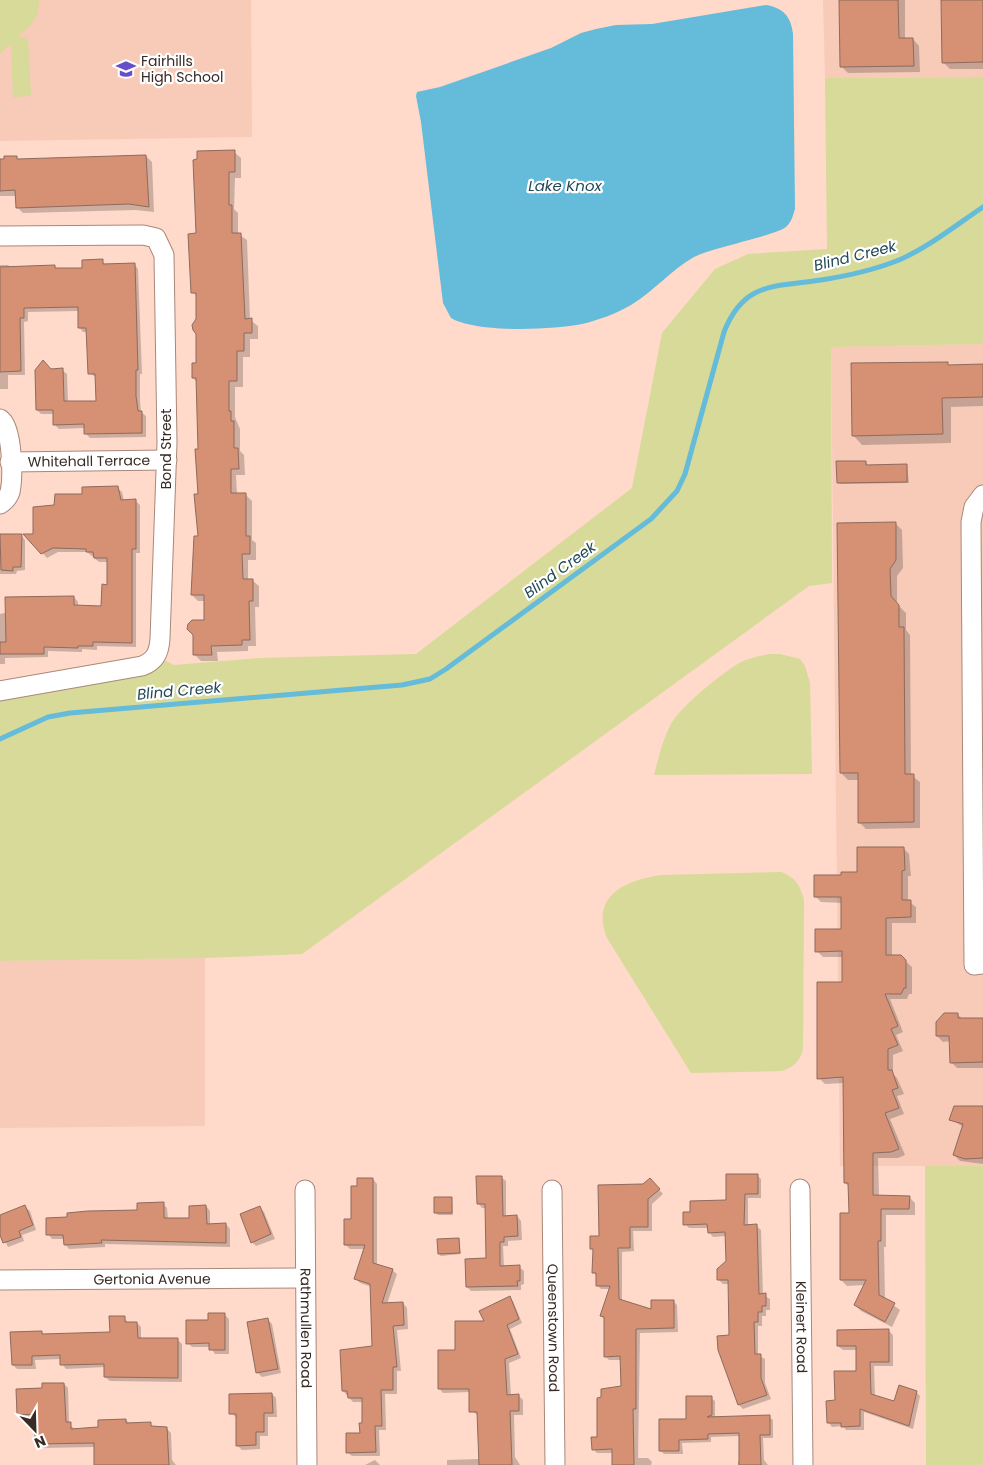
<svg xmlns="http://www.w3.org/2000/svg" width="983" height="1465" viewBox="0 0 983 1465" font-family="Poppins,sans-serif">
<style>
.built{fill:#f8cbb9}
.green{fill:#d7da98}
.water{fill:#64bbda}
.shadow{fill:#0003}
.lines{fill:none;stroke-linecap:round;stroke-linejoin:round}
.stream{stroke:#64bbda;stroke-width:5}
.building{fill:#d69073;stroke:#8d6b5d}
.minor-casing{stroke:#aa8779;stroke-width:21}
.minor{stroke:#fff;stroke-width:19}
.labels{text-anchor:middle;stroke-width:4.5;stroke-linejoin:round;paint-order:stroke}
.poi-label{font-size:14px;fill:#382a24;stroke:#fff;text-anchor:start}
.street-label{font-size:14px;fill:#382a24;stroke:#fff}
.water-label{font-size:15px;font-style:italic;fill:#224957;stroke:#fff}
</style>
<rect width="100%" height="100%" fill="#ffd9c9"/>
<path class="built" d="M0,0h251l1,137 -252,4z
M823,0h160v77l-158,1z
M983,344v822h-143l-9,-819z
M205,958v168l-205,2v-167z"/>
<path class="green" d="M0,0h39c-1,22 -7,23 -21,37h10l3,58 -18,3 -2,-54 -11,10z
M983,77v267l-152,3 1,236 -23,3 -507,368 -97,4 -205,3v-270l156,-35 18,9 85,-7 157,-4 216,-166 30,-155 53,-64 33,-15 79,-5 -2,-171z
M769,654h11l20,5 5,7 5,17 2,91 -158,1c5,-18 8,-34 17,-51 10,-18 53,-53 72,-63 8,-3 17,-5 26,-7z
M781,872c14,5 19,13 23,28l-1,150c-4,12 -9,17 -21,21l-91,2 -84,-135c-17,-43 19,-58 55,-63z
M925,1166h58v299h-57z"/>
<path class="water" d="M766,5c17,3 25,11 27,29l2,175c-2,6 -3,12 -8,17 -8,9 -73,21 -93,31 -23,13 -40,34 -63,48 -16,9 -32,15 -49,19 -30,6 -106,9 -131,-6l-8,-15 -22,-181 -5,-26 1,-4 23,-5 111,-39 30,-15 15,-4 20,-4 36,-1z"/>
<path class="shadow" d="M840,0h65v39h8l6,7 1,26 -72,1 -7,-7z
M943,0h40v69h-33l-7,-7z
M234,152l7,6v20h-6l-1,31 4,4v21l9,6 3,80 8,6v13h-8v18h-7v30h-8v30l5,12v22l4,4 1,20h-9l1,20 8,-1 7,7v39l4,3v17h-8v20h4l7,6v21h-4l1,39h-8v5l-31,1 1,9h-17l-7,-7 11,-33v-20h-7l-6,-6 7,-57 -1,-155 -5,-5 5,-14 -1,-67 -4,-5 4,-57z
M146,156l6,6 2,50 -18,-2 -113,3 -6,-6v-11h-17v-36l16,-3 3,3z
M102,261l4,4 28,-1 4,5 4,105h-2v27l1,11 5,4v21l-56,1 -5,-5v-5l-26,1 -5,-5v-10h-13l-4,-4 14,-40h11l5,4 1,28h29l-1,-25 -7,-4 -1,-41h-5l-4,-5v-16l-51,1v9l-4,1 1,53h-17v14h-8v-124h8l4,3 43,-1 3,2h25z
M852,365h131v41l-32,1v36l-89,2 -9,-10z
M866,462l2,4 39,-1 2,18 -69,1 -2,-2z
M117,488l5,4 2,9 11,-1 5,5v48h-4v94l-39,-1v4l-15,-1v3l-34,-1v6l-43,1v6h-5v-50l74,-17 4,5v5l25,1 5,-22v-24h-9l-12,-10h-29l-11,6 -21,-23h8l22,-29 28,-10z
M895,523l7,7 1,38 -6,8v28l9,9v17l4,5 1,140 9,7v46l-54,1 -7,-7v-42h-11l-7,-7z
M0,535h21l4,5v30l-8,1 -1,3h-16z
M903,848l6,6 2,22h-3v25l8,6v16h-24v33h8l12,11v27h-3l-2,5h-17l13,33 -7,3 7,16 -10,4v19l4,4 7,16 -7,2 7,18 -14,5 15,36 -7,3h-20l1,38 30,1 6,6v12h-29v32h-2l1,52 15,11 -8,17 -31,-16 -6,-6 10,-20 -18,1 -6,-6 9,-66v-27l-5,-4 -1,-100 -19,1 -6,-6 24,-94v-27h-20l-6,-6 25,-21v-27l-21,-1 -6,-6 27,-19 16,-4z
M957,1014l6,5h20v49h-26l-6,-6v-21l-8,1 -6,-6z
M983,1107v57l-23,-3 -6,-6 9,-28 -12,-8z
M757,1175l4,4v19h-13v28h8l5,4 2,65 7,4v11h-4v6h-4v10h-4v29l7,4v24l6,16 -28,10 -4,-4 -20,-55 11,-13v-53h-7l-4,-4 8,-19 -1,-25 -13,1 -4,-5v-4h-20l-4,-4 6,-11 36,-12z
M501,1177l5,4v36l11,-1 4,5 1,19 -14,1v5h-5l1,21h15l5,4v13l-3,1v5l-50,1 -4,-4 20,-27 -1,-52h-4l-4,-5z
M373,1179l4,5v81l15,5 5,4 -10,30 16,-1 4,5 1,21 -11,1 4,41h-4v23h-12l1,36h-7l1,26h-28l-5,-4 14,-18 2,-9v-23h-10l-10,-11 30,-44 -1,-60 -12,-4 -4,-4 9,-30h-15l-4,-4 12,-58z
M650,1180l13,14 -11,10v27h-19l1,20 -12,1v50l31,9 20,-10 4,4 1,27 -38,1 -2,125h10l4,4 -1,3h-37l-1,-12h-16l-4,-4 29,-62 -1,-27h-12l-4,-4v-37l-4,-3 9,-27h-9l-4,-4v-9l-3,-3v-22l-2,-3z
M452,1198l1,17h-15l-2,-2z
M163,1204l4,4 1,11h23l15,-13 4,5v14l16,-1 4,5v18l-125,-3v3l-36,2 -4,-5v-5h-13l-4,-5z
M25,1207l5,4 6,19 -14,5 2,6 -16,6 -8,-16v-15z
M260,1208l4,4 11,27 -19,7 -4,-4z
M458,1239l3,15 -20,2 -2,-2z
M509,1297l4,4 9,22 -12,6 11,29 -12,5 2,33h8l4,4v15h-9l1,42 5,8h-73v-5l33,-1 -2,-44 -7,-4 -1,-19 -27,1 -4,-5 17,-37z
M224,1314l5,5v35h-14l-5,-7h-18l-4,-4 21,-22z
M124,1317l4,6h9l4,4v13l36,-1 5,5v38l-72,-1 -5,-4v-10l-39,2 -4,-5 -1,-5 -26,1 1,9h-19l-4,-4 28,-33 4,4 66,-3z
M268,1320l4,4 9,49 -19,4 -5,-5z
M889,1331l4,4v31h-19l1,30 20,7 21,-11 4,4 -7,33 -49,-17v18h-18l-3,-4 -11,1 -4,-5 8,-20 21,-30v-22h-14l-5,-4z
M64,1384l4,4 1,35 6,7 24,-2 27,-8 4,4h20l4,4 13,1 4,4 1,27 4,5h-81v-18l-54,1 -4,-4 -1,-26 -14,1 -4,-5 25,-24z
M272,1394l4,4 1,19h-9v19h-8v13l-18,1 -5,-5v-27l-6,-5z
M711,1398l4,3v17l54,-1 4,3v18h-10l1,22 4,5h-30v-4h3l-1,-25 -29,1v5l-29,1 1,11h-19l-3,-3 26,-31z
M375,1460l5,5h-15z"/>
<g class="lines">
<path class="stream" d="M0,739l48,-22 22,-4 332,-28 28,-6 16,-10 205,-150 26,-28 8,-17 39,-142c20,-51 52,-45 97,-52 26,-4 53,-10 78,-20 30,-13 57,-35 84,-53"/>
</g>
<path class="building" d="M839,0h59l1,38h14l1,28 -74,1z
M941,0h42v62l-41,1z
M235,150v22h-6v33h3v28h9l4,86 7,-1v15h-8v18h-7v30h-8v30h2v10h3v27h4l1,21h-8v24h15v43h4v18h-8l1,25h10v22h-4l1,39h-8v5l-31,1 1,9h-19v-20l-6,-6 1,-5 4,-4h12v-25h-13l3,-59h4l-4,-42h4l-3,-45h3l-2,-71h-4v-15h4v-29l-3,-4 -1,-5 4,-6v-26h-5l-3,-59 8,-1 -3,-73 4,-1v-8z
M146,155l3,52 -20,-3 -113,4 -1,-18 -15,1v-32h4v-3h13v3z
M103,259v5l32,-1 3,107h-2v26l2,15h4v22l-58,1v-10l-31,1v-15h-17l-1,-40 8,-10 8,9 12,-1 1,33h32l-1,-27h-7l-2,-46h-8v-21l-54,1v10h-4l1,53 -21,1v-105l55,-2v3h27v-8z
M948,362v3l35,-1v33l-41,1 1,36 -91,2 -1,-73z
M836,461h30v4l41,-1v18l-70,1z
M118,486l3,14 15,-1v50h-4v94l-39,-1v4h-15v2l-34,-1v7h-44v-12h6l-1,-45 69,-1v9l27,1 1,-22 5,1v-27h-13l-1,-6h-7v-3l-33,-1 -12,6 -18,-20h10v-27l21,-2 1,-11h27v-7z
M896,522v38l-6,9 1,27 8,9v22h5l1,147h9v48l-56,1v-50h-18l-3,-250z
M0,534h22l-1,33h-8v4l-12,-1z
M857,847h47l1,23 -3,1v29h9v17l-25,1v37h15l5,5v28h-2l-3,6h-16l13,32 -7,3 7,16 -10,4v21h4l6,18 -6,2 7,18 -14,5 14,36 -8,3 -18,1v42l37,1 -1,13h-28v32h-3l1,54 16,8 -10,19 -31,-17 12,-25h-26v-67h9l-1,-30h-4l-1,-106 -26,2v-97h25v-31l-27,1v-23h26v-32h-27v-22h27v-3h16z
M944,1013h14v5h25v44l-33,1 -1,-27h-13v-14z
M954,1106h29v52l-18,1 -12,-4 10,-31 -14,-4z
M726,1174h32v20h-13l-1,31 13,-1 2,70 7,-1v13h-4v6h-4v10h-4l1,32h6v24l6,17 -29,10 -20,-55 -1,-14 12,-1 -1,-55h-11v-11l9,-8 -1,-29 -17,1 -1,-9 -24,1v-13h7v-11l36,-1z
M476,1176h26l1,40 14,-1 1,21 -14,1v5h-4v24l20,-1v16h-3l1,5 -52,1 -1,-28 21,-1 -1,-54h-8z
M357,1178h16v85l20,6 -11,34 21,-1 1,23 -11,1 4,41h-4v23h-12l1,36h-7l1,26 -30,1v-20h14l-1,-10h3v-25h-14l-1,-7h-5l-2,-41 32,-4 -2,-62 -16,-5 11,-34h-21v-26h7v-33h6z
M650,1178l10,11 -12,10v28h-18v21h-12l1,51 32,10v-9h23v28l-38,1v80h-3l1,56h-22v-16l-20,1 -1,-13h6v-39l4,-1v-8l20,-3 -1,-30 -16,1v-40l-4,-1 10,-30h-14v-13h-4l1,-24h-3v-13h9l-1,-51 45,-1z
M434,1197h18v16h-18z
M164,1202v16h25v-12l17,-1 1,19 19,-1v20l-125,-3 1,3 -38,2 -1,-10h-17v-17l21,-1v-4l21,-2 49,-1v-7z
M25,1205l8,20 -14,6 2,6 -18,6 -3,-8v-20z
M260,1206l11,28 -20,9 -11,-29z
M459,1238l1,15 -22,1 -1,-15z
M510,1296l9,23 -12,6 11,29 -13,5 2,36 12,-1v17h-9l2,54h-33l-2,-53h-8v-23h-31v-39h17v-29h29l-5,-10z
M208,1313h17v37h-16v-7l-23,1v-24h22z
M109,1316h16v6h12l1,16h40v40l-74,-1v-13l-44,1v-10l-28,1v9h-20l-2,-33 32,-1v3l68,-2z
M268,1318l10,51 -22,4 -9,-51z
M889,1329v33h-19l1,32 23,7 5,-16 18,6 -8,35 -49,-17v17l-19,1v-4h-14l-1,-22 9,-1 -1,-29h22v-25h-19v-16z
M42,1383h22l2,39h5v7l27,-2v-7l28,-1v4l25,-1v4l16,1 2,38h-75v-22l-59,1v-30l-18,1 -1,-26 26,-1z
M272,1393l1,20h-9v19h-8v13l-20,1v-32h-7v-20z
M686,1396h26v19l-5,2 63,-2v20h-10l1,30h-22v-32l-31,1v5l-29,1v11h-20v-32h27z"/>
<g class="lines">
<defs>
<g id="minor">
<path d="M0,236l143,-1 13,3 8,17 3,188 -7,196c-1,14 -5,22 -18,27l-142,25"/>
<path d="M0,419c13,8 13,59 10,73 -2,6 -5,9 -10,12"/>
<path id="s1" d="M10,462l157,-2"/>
<path d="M983,495l-9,12 -3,15 3,443 9,-1"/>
<path id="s2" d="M800,1189l3,276"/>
<path id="s3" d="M305,1190l2,275"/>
<path id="s4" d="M552,1190l3,275"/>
<path id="s5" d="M0,1280l305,-2"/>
</g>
</defs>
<use href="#minor" class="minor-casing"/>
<use href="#minor" class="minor"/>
</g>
<defs>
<symbol id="school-bare" viewBox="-9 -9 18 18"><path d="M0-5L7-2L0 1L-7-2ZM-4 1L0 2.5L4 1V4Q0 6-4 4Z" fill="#6650ca" stroke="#fff" stroke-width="2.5" paint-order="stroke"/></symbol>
</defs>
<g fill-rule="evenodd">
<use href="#school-bare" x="112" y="55" width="28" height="28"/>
</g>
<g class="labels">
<g class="poi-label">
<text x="141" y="66">Fairhills<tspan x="141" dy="16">High School</tspan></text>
</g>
<g class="street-label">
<text transform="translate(166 449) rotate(-90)" y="5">Bond Street</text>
<text dy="5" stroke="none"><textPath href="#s1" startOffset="79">Whitehall Terrace</textPath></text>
<text dy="5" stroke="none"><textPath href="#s5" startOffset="152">Gertonia Avenue</textPath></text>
<text dy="5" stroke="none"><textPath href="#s2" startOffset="138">Kleinert Road</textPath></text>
<text dy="5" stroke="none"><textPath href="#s3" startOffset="138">Rathmullen Road</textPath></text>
<text dy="5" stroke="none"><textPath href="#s4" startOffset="138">Queenstown Road</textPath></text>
</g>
<g class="water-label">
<text x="565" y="191">Lake Knox</text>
<text transform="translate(855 256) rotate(-14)" y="5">Blind Creek</text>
<text transform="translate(560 570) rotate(-36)" y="5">Blind Creek</text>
<text transform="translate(179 691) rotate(-5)" y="5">Blind Creek</text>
</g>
</g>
<g transform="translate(35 1430) rotate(157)" stroke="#ffffff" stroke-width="4" paint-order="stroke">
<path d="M0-4L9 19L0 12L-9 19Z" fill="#382a24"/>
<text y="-8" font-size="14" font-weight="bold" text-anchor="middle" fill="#382a24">N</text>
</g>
</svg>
